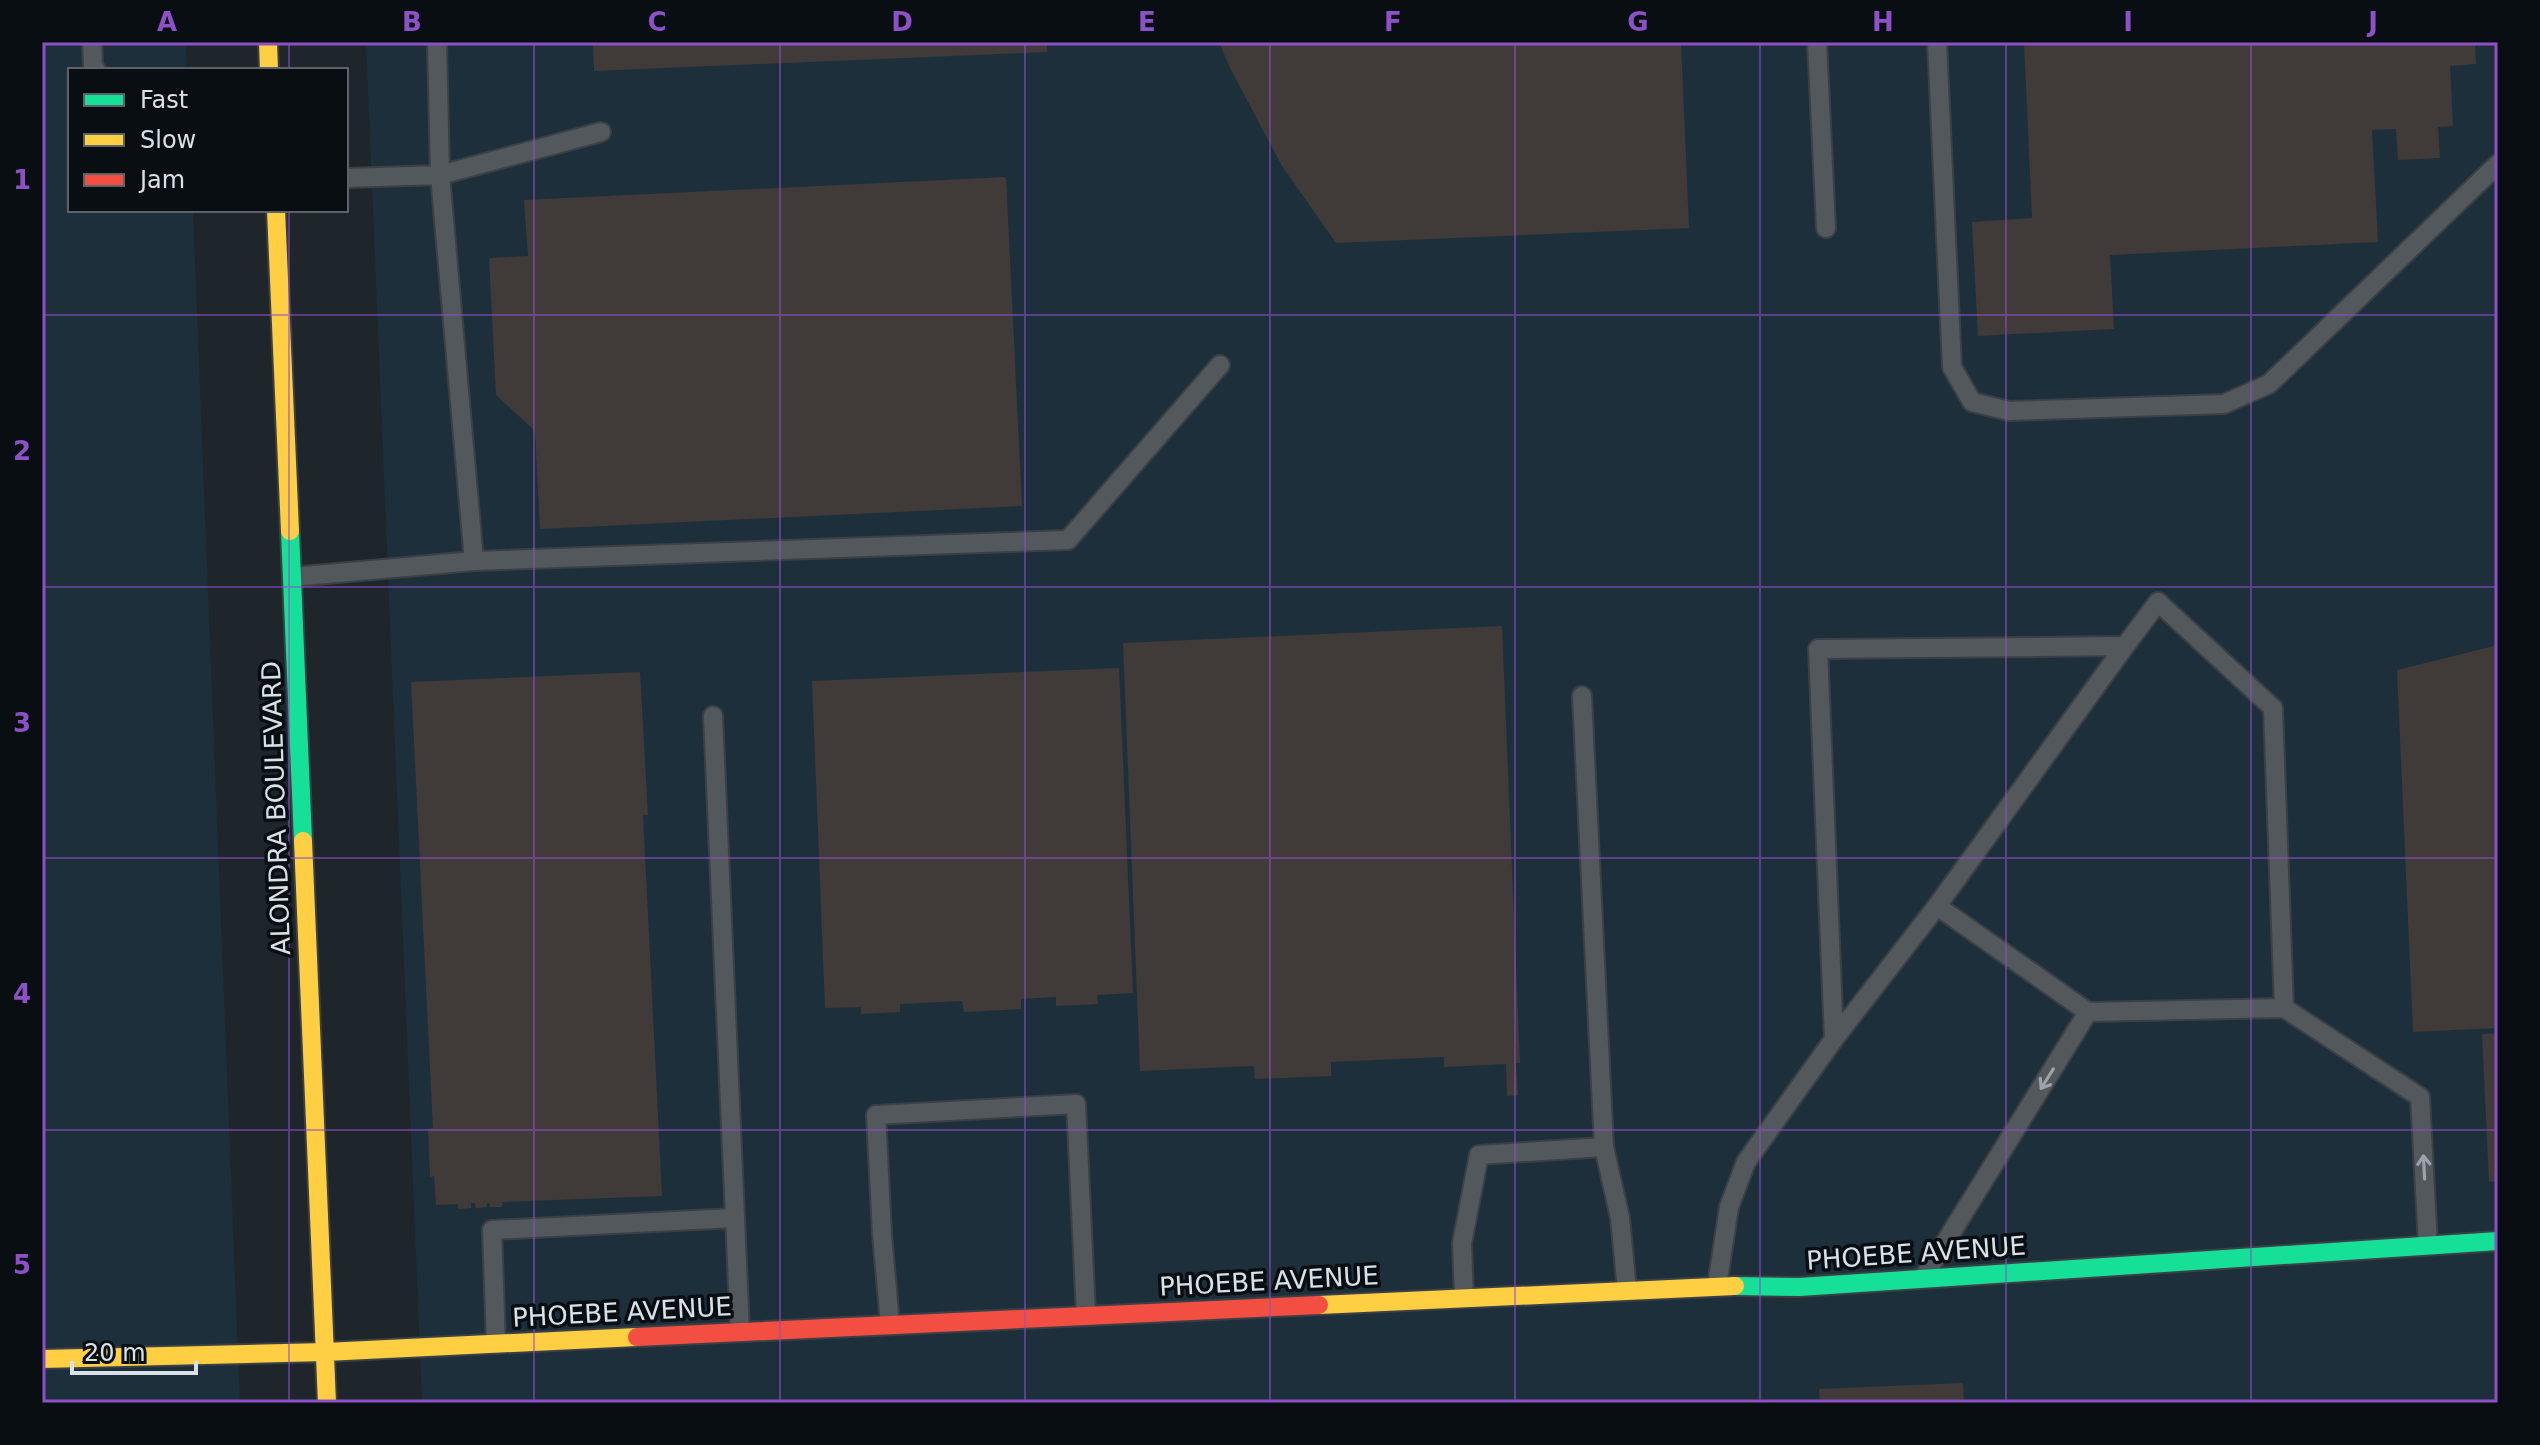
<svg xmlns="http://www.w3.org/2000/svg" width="2540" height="1445" viewBox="0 0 2540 1445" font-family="'DejaVu Sans',sans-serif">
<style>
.built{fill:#1d2f3b}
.building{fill:#403b39}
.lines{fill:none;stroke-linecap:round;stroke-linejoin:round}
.lane-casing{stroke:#3b4046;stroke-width:22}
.fast-casing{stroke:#3b4046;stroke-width:22}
.slow-casing{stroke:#3b4046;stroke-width:22}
.jam-casing{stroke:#3b4046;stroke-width:22}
.lane{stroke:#53585d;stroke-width:18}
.fast{stroke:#16e098;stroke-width:18}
.slow{stroke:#ffcf43;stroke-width:18}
.jam{stroke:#f24e42;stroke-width:18}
.oneway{stroke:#9da3a9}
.grid{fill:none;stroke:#8e50c7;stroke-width:2;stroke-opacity:0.55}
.labels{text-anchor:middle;stroke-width:7;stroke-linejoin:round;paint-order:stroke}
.street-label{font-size:26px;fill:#d9e1e8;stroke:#090e13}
.neatline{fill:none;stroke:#8e50c7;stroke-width:3}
.grid-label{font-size:26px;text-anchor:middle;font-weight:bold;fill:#8e50c7}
</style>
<rect width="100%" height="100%" fill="#1e252b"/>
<path class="built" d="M42,42h144l1,28h-117v140h123l47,1193h-198z
M366,42h2132v1361h-2076z"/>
<path class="building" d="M593,42h454v10l-453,19z
M1219,42h462l8,186 -353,15 -54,-77 -53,-100z
M2024,42h451l1,22 -26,2 3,60 -15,1 2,31 -42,2 -2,-31 -24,1 6,112 -268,13 4,74 -136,7 -6,-114 60,-4z
M1006,177l16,329 -482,23 -5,-98 -39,-36 -7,-137 39,-2 -4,-56z
M1502,626l18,437h-4l2,32 -11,1 -1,-32 -62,3v-10l-113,5v14l-76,3 -1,-13 -114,5 -17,-428z
M2498,645v383l-85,4 -16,-362z
M1119,668l14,325 -36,2 1,9 -42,2v-9l-35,2v10l-57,3 -2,-11 -62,3v8l-39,2v-7l-36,1 -13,-327z
M640,672l8,143h-5l19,381 -160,6v5h-12v-4h-3v4l-11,1 -1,-5h-4v5l-13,1v-5l-22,1 -2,-29 -4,1 -2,-48 5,-1 -22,-446z
M2498,1033v148l-9,1 -7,-148z
M1963,1383l1,20h-144l-1,-14z"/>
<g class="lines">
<defs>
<path id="lane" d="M92,42l1,24 3,4
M1817,42l9,186
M1937,42l15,325 20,35 37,9 215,-7 45,-20 229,-220
M601,132l-161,43 34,386 594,-21 152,-175
M346,178l94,-3 -3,-133
M292,577l182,-16
M2125,646l33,-44 115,106 11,300
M1582,696l22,451 16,71 7,72
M713,716l27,616
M1834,1039l103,-133
M1925,1275l163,-263
M1717,1286l12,-79 17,-45 88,-123 -16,-390 307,-3 -188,260 151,106 196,-4 136,89 8,148
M1464,1298l-2,-55 17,-88 125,-8
M890,1324l-8,-90 -6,-119 200,-11 10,211
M496,1344l-4,-114 243,-12"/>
<path id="fast" d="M290,531l13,310
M1735,1286l64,1 699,-46"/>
<path id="slow" d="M268,42l1,28
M276,210l14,321
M303,841l24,562
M1319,1305l416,-19
M42,1359l283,-7 312,-15"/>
<path id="jam" d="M637,1337l682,-32"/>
</defs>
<use href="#lane" class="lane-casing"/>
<use href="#fast" class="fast-casing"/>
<use href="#slow" class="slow-casing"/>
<use href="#jam" class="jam-casing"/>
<use href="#lane" class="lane"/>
<use href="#fast" class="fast"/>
<use href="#slow" class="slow"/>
<use href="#jam" class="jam"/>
</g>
<defs><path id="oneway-shaft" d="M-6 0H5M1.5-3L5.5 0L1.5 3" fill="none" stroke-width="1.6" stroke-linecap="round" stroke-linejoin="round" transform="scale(2)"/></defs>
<g class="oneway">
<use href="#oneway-shaft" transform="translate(2047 1079) rotate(122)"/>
<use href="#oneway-shaft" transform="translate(2424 1167) rotate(-93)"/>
</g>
<path class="grid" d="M289,42v28M534,42v1361M780,42v1361M1025,42v1361M1270,42v1361M1515,42v1361M1760,42v1361M2006,42v1361M2251,42v1361M289,210v1193M42,315h2456M42,587h2456M42,858h2456M42,1130h2456"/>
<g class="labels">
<g class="street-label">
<text transform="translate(276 808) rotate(-92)" y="9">ALONDRA BOULEVARD</text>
<text transform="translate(1916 1253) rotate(-4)" y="9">PHOEBE AVENUE</text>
<text transform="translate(1269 1281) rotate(-3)" y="9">PHOEBE AVENUE</text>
<text transform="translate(622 1312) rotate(-3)" y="9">PHOEBE AVENUE</text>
</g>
</g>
<rect width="2540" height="1445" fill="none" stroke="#090e13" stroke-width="88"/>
<rect x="68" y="68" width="280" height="144" fill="#090e13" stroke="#5c6268" stroke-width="2"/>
<rect x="84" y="94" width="40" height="12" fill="#16e098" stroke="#5c6268" stroke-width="2"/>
<text x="140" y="108" font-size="24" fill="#d9e1e8">Fast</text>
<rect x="84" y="134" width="40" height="12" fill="#ffcf43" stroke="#5c6268" stroke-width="2"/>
<text x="140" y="148" font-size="24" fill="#d9e1e8">Slow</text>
<rect x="84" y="174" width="40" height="12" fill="#f24e42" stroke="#5c6268" stroke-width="2"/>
<text x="140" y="188" font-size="24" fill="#d9e1e8">Jam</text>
<path d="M72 1361v12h124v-12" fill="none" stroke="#d9e1e8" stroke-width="4"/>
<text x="84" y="1361" font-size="24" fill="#d9e1e8" stroke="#090e13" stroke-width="6" paint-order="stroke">20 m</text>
<rect x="44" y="44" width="2452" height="1357" class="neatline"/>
<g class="grid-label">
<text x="167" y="31">A</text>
<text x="412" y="31">B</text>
<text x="657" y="31">C</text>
<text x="902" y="31">D</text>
<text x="1147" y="31">E</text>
<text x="1393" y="31">F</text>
<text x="1638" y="31">G</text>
<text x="1883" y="31">H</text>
<text x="2128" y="31">I</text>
<text x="2373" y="31">J</text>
<text x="22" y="189">1</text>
<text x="22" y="460">2</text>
<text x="22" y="732">3</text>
<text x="22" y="1003">4</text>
<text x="22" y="1274">5</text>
</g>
</svg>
